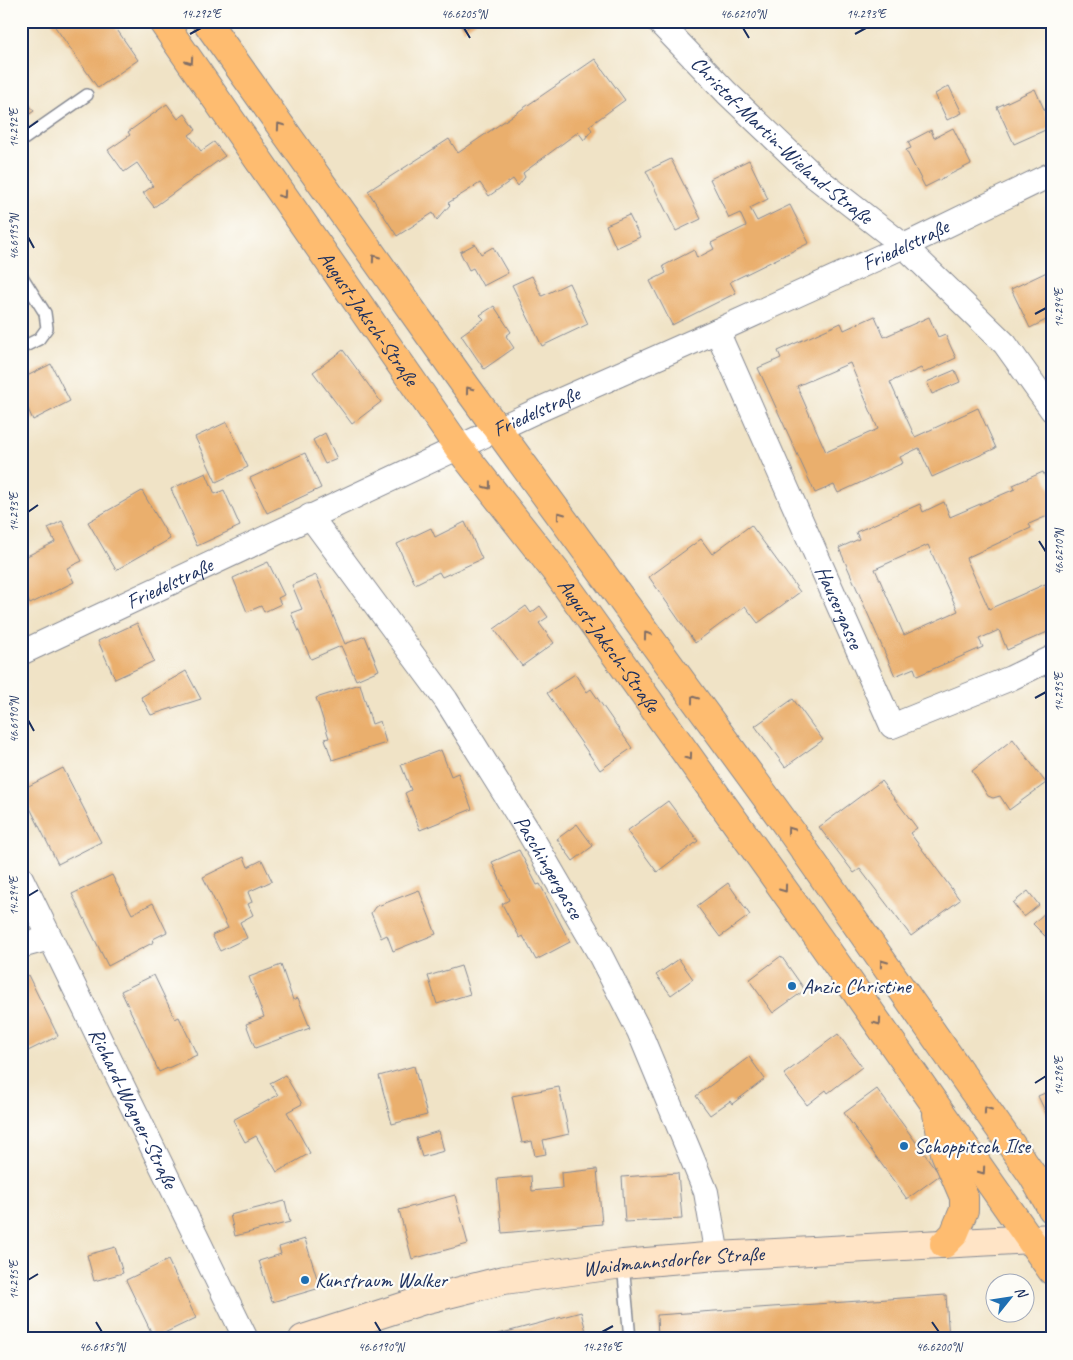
<svg xmlns="http://www.w3.org/2000/svg" width="1073" height="1360" viewBox="0 0 1073 1360" font-family="Caveat,sans-serif">
<style>
.building{fill:#eaaf6d;fill-rule:evenodd}
.lines{fill:none;stroke-linecap:round;stroke-linejoin:round}
.lane-casing{stroke:#868992;stroke-width:14}
.street-casing{stroke:#868992;stroke-width:26}
.secondary-casing{stroke:#868992;stroke-width:30}
.primary-casing{stroke:#868992;stroke-width:30}
.lane{stroke:#fff;stroke-width:11}
.street{stroke:#fff;stroke-width:24}
.secondary{stroke:#ffe4c6;stroke-width:28}
.primary{stroke:#febc70;stroke-width:28}
.oneway{stroke:#816e66}
.ticks{fill:none;stroke:#1b2f5e;stroke-width:2}
.poi-dot{fill:#1f6fb2;stroke:#fdfcf7;stroke-width:2}
.labels{text-anchor:middle;stroke-width:4.5;stroke-linejoin:round;paint-order:stroke}
.street-label{font-size:21px;fill:#1b2f5e;stroke:#fdfcf7}
.poi-label{font-size:21px;fill:#1b2f5e;stroke:#fdfcf7;text-anchor:start}
.neatline{fill:none;stroke:#1b2f5e;stroke-width:2}
.ticks-label{font-size:12px;text-anchor:middle;fill:#1b2f5e}
</style>
<rect width="100%" height="100%" fill="#fdfcf7"/>
<filter id="ink" filterUnits="userSpaceOnUse"><feTurbulence type="fractalNoise" baseFrequency=".02" numOctaves="2"/><feDisplacementMap in="SourceGraphic" scale="10" xChannelSelector="R" yChannelSelector="G"/><feConvolveMatrix kernelMatrix="1 2 1 2 8 2 1 2 1" color-interpolation-filters="sRGB"/></filter>
<filter id="wash" filterUnits="userSpaceOnUse"><feTurbulence type="fractalNoise" baseFrequency=".0096" numOctaves="4" result="noise"/><feDisplacementMap in="SourceGraphic" scale="20" xChannelSelector="R" yChannelSelector="G"/><feGaussianBlur stdDeviation="1.12" result="paint"/><feColorMatrix in="noise" values="0 0 0 0 0 0 0 0 0 0 0 0 0 0 0 0 0 1.4 0 .05"/><feComposite in="paint" operator="in"/></filter>
<g filter="url(#wash)">
<rect width="100%" height="100%" fill="#f0e3c6"/>
<g id="blocks">
<path class="building" d="M51,21h60l27,39 -40,28z
M458,21h19l-13,9z
M595,59l30,41 -36,26 3,4 -8,10 -6,-8 -55,41 2,4 -7,9 -5,-7 -24,17 -9,-13 -32,20 2,2 -13,15 -4,-7 -36,23 -29,-45 81,-52 9,14z
M949,86l13,27 -15,7 -12,-26z
M1035,89l17,38 -38,17 -17,-37z
M21,94l13,17 -13,9z
M167,104l11,15 7,-5 11,16 -7,5 12,16 13,-9 11,14 -71,51 -11,-14 10,-7 -16,-23 -13,9 -16,-22 22,-15 -2,-3z
M953,128l18,36 -46,23 -19,-37 5,-2 -3,-6 23,-12 3,8z
M671,159l30,60 -25,12 -30,-60z
M749,160l19,39 -18,9 7,13 33,-16 19,38 -79,39 6,11 -64,32 -22,-44 16,-8 -3,-7 31,-16 3,8 17,-9 -3,-6 35,-17 -6,-13 -11,5 -19,-39z
M629,215l11,22 -24,11 -10,-23z
M475,244l6,10 12,-7 15,26 -25,13 -10,-18 -4,2 -9,-18z
M1051,270l1,47 -22,11 -19,-39z
M532,276l10,20 27,-13 19,41 -46,22 -30,-61z
M494,306l17,26 -5,4 8,12 -30,21 -23,-34 23,-16 -4,-4z
M875,316l9,21 45,-20 9,20 7,-3 11,24 -32,15 -3,-5 -31,14 25,55 63,-29 18,40 -64,29 -13,-29 -19,9 3,6 -65,30 -4,-8 -19,8 -57,-125 23,-10 -3,-7 63,-28 3,7zM850,363l28,66 -52,23 -29,-66z
M343,350l38,52 -29,22 -39,-52z
M51,364l19,37 -37,19 -5,-11 -7,4v-34z
M955,370l5,12 -28,12 -5,-12z
M227,422l21,45 -32,15 -21,-45z
M325,433l12,26 -12,5 -12,-24z
M305,453l16,35 -54,25 -17,-35z
M1043,472l9,20v22l-23,10 2,4 -65,30 23,51 63,-28v49l-45,20 -8,-20 -20,9 4,8 -66,29 -3,-8 -19,8 -56,-128 20,-9 -3,-7 64,-28 3,8 21,-10 6,15 65,-28 -2,-4zM928,545l30,66 -54,24 -29,-66z
M206,473l9,21 9,-4 16,36 -43,20 -26,-57z
M142,491l28,48 -54,31 -28,-48z
M62,521l20,40 -15,7 7,14 -44,22 -9,-18v-27l34,-17 -7,-14z
M465,522l17,37 -40,18 -3,-5 -24,12 -18,-40 34,-16 4,9z
M751,525l49,67 -42,31 -13,-17 -50,37 -46,-66 52,-38 11,15z
M268,562l16,33 -6,3 3,6 -17,8 -3,-6 -14,6 -14,-34z
M316,575l29,69 20,-8 14,34 -23,10 -15,-34 -30,13 -20,-46 11,-4 -10,-24z
M526,606l5,7 9,-7 8,11 -9,6 15,20 -32,23 -28,-37z
M137,623l17,38 -39,18 -17,-38z
M186,671l15,28 -50,16 -10,-18z
M575,674l12,18 4,-3 41,59 -32,22 -53,-77z
M360,684l12,40 8,-3 6,22 -54,17 -7,-21 4,-1 -13,-40z
M793,699l30,41 -38,27 -30,-41z
M1013,739l33,44 -37,27 -9,-14 -7,2 -5,-2 -16,-25z
M441,750l10,26 7,-3 14,36 -52,21 -15,-37 6,-3 -10,-25z
M63,768l38,74 -43,22 -37,-74z
M881,781l36,47 -7,5 50,67 -49,36 -51,-67 -6,4 -35,-46z
M668,801l30,40 -41,31 -30,-41z
M577,824l16,22 -20,15 -16,-22z
M519,850l18,35 3,-1 30,58 -34,18 -13,-24 -3,2 -18,-34 7,-4 -17,-38z
M244,857l4,10 14,-7 10,21 -24,11 4,10 -4,2 5,11 -13,7 7,16 -27,13 -8,-16 16,-7 -25,-51z
M112,875l20,39 21,-11 14,29 -14,7 1,3 -46,24 -36,-72z
M728,883l22,32 -30,22 -23,-31z
M419,890l17,44 -43,17 -6,-16 -6,3 -10,-25 4,-6z
M1028,891l11,14 -15,12 -11,-14z
M1052,906v37l-19,-19z
M781,956l24,34 -32,23 -24,-33z
M679,959l14,20 -22,16 -15,-20z
M281,965l12,35 5,-2 12,30 -55,20 -9,-24 18,-7 -15,-40z
M461,966l9,28 -33,10 -9,-28z
M28,975l30,61 -30,15 -7,-15v-58z
M154,975l21,44 4,-2 18,38 -38,17 -38,-81z
M838,1034l24,33 -34,26 -2,-3 -19,15 -23,-31z
M749,1057l16,22 -33,25 -2,-3 -20,14 -14,-19z
M414,1066l13,49 -35,9 -13,-48z
M285,1075l17,29 -15,8 23,41 -33,19 -21,-36 -11,6 -12,-22 45,-25 -8,-12z
M559,1087l10,47 -26,6 3,14 -11,2 -3,-15 -10,2 -10,-47z
M877,1089l63,86 -33,24 -63,-86z
M1052,1090v36l-14,-30z
M439,1131l5,20 -22,6 -6,-19z
M597,1169l5,55 -100,9 -5,-54 34,-3 1,15 30,-3 -1,-15z
M678,1173l4,46 -57,3 -3,-45z
M455,1195l13,49 -56,15 -13,-49z
M285,1201l5,21 -55,14 -5,-21z
M305,1239l15,49 -48,14 -13,-41 22,-7 -2,-7z
M115,1247l8,26 -29,8 -7,-26z
M168,1260l28,58 -42,20 -28,-58z
M946,1295l3,44h-291l-1,-24z
M581,1312l7,27h-104v-1z"/>
</g>
</g>
<g filter="url(#ink)">
<use href="#blocks" fill-opacity="0" stroke="#868992" stroke-width="1"/>
<g class="lines">
<defs>
<path id="lane" d="M21,141l66,-46
M21,275l24,38 2,15 -8,11 -18,9
M623,1264l7,75"/>
<g id="street">
<path id="s1" d="M658,21l69,72 87,83 90,70 101,98 47,66"/>
<path id="s2" d="M717,331l175,395 119,-48 41,-20"/>
<path id="s3" d="M310,516l136,184 82,131 70,120 41,80 67,161 11,64"/>
<path id="s4" d="M21,653l513,-241 183,-81 187,-85 148,-72"/>
<path id="s5" d="M21,878l225,461"/>
<path d="M21,946l29,-8"/>
</g>
<g id="secondary">
<path id="s6" d="M303,1339l121,-39 80,-20 119,-16 94,-8 335,-18"/>
</g>
<g id="primary">
<path id="s7" d="M162,21l296,426 99,126 262,366 233,332"/>
<path d="M206,21l259,364 328,449 240,342 19,33"/>
<path d="M937,1114l8,39 19,44v13l-10,24 -10,10"/>
</g>
</defs>
<use href="#lane" class="lane-casing"/>
<use href="#street" class="street-casing"/>
<use href="#secondary" class="secondary-casing"/>
<use href="#primary" class="primary-casing"/>
<use href="#lane" class="lane"/>
<use href="#street" class="street"/>
<use href="#secondary" class="secondary"/>
<use href="#primary" class="primary"/>
</g>
<defs><path id="oneway-chevron" d="M-2-3.5L2.5 0L-2 3.5" fill="none" stroke-width="1.6" stroke-linecap="round" stroke-linejoin="round" transform="scale(1.25)"/></defs>
<g class="oneway">
<use href="#oneway-chevron" transform="translate(190 61) rotate(55)"/>
<use href="#oneway-chevron" transform="translate(280 126) rotate(-125)"/>
<use href="#oneway-chevron" transform="translate(283 195) rotate(55)"/>
<use href="#oneway-chevron" transform="translate(375 258) rotate(-125)"/>
<use href="#oneway-chevron" transform="translate(469 390) rotate(-126)"/>
<use href="#oneway-chevron" transform="translate(488 486) rotate(52)"/>
<use href="#oneway-chevron" transform="translate(560 515) rotate(-126)"/>
<use href="#oneway-chevron" transform="translate(647 635) rotate(-126)"/>
<use href="#oneway-chevron" transform="translate(694 699) rotate(-126)"/>
<use href="#oneway-chevron" transform="translate(689 757) rotate(54)"/>
<use href="#oneway-chevron" transform="translate(790 830) rotate(-126)"/>
<use href="#oneway-chevron" transform="translate(784 889) rotate(54)"/>
<use href="#oneway-chevron" transform="translate(883 963) rotate(-125)"/>
<use href="#oneway-chevron" transform="translate(878 1022) rotate(55)"/>
<use href="#oneway-chevron" transform="translate(987 1110) rotate(-125)"/>
<use href="#oneway-chevron" transform="translate(982 1171) rotate(55)"/>
</g>
</g>
<path class="ticks" d="M464,28l6,10M743,28l6,10M190,34l11,-6M855,34l11,-6M28,128l10,-7M28,237l6,11M1035,314l11,-6M28,512l10,-7M1039,541l7,11M1035,698l11,-6M28,720l6,11M28,896l10,-6M1035,1083l11,-7M28,1280l10,-6M96,1322l6,10M375,1322l6,10M932,1322l7,10M602,1332l11,-6"/>
<g class="poi-dot">
<circle cx="792" cy="986" r="5"/>
<circle cx="904" cy="1146" r="5"/>
<circle cx="305" cy="1280" r="5"/>
</g>
<g class="labels">
<g class="street-label">
<text dy="7" stroke="none"><textPath href="#s1" startOffset="172">Christof-Martin-Wieland-Straße</textPath></text>
<text dy="7" stroke="none"><textPath href="#s4" startOffset="974">Friedelstraße</textPath></text>
<text dy="7" stroke="none"><textPath href="#s7" startOffset="362">August-Jaksch-Straße</textPath></text>
<text dy="7" stroke="none"><textPath href="#s4" startOffset="569">Friedelstraße</textPath></text>
<text dy="7" stroke="none"><textPath href="#s4" startOffset="164">Friedelstraße</textPath></text>
<text dy="7" stroke="none"><textPath href="#s2" startOffset="302">Hausergasse</textPath></text>
<text dy="7" stroke="none"><textPath href="#s7" startOffset="768">August-Jaksch-Straße</textPath></text>
<text dy="7" stroke="none"><textPath href="#s3" startOffset="425">Paschingergasse</textPath></text>
<text dy="7" stroke="none"><textPath href="#s5" startOffset="256">Richard-Wagner-Straße</textPath></text>
<text dy="7" stroke="none"><textPath href="#s6" startOffset="380">Waidmannsdorfer Straße</textPath></text>
</g>
<g class="poi-label">
<text x="802" y="993">Anzic Christine</text>
<text x="914" y="1153">Schoppitsch Ilse</text>
<text x="315" y="1287">Kunstraum Walker</text>
</g>
</g>
<rect width="1073" height="1360" fill="none" stroke="#fdfcf7" stroke-width="55"/>
<g transform="translate(1010 1298) rotate(60)"><circle r="24" fill="#fdfcf7" stroke="#a3aaba"/>
<path d="M0-4L9 19L0 12L-9 19Z" fill="#1f6fb2"/>
<text y="-8" font-size="14" font-weight="bold" text-anchor="middle" fill="#1b2f5e">N</text>
</g>
<rect x="28" y="28" width="1018" height="1304" class="neatline"/>
<g class="ticks-label">
<text x="201" y="18">14.292°E</text>
<text x="464" y="18">46.6205°N</text>
<text x="743" y="18">46.6210°N</text>
<text x="866" y="18">14.293°E</text>
<text transform="translate(14 128) rotate(-90)" y="4">14.292°E</text>
<text transform="translate(14 237) rotate(-90)" y="4">46.6195°N</text>
<text transform="translate(1059 308) rotate(-90)" y="4">14.294°E</text>
<text transform="translate(14 512) rotate(-90)" y="4">14.293°E</text>
<text transform="translate(1059 552) rotate(-90)" y="4">46.6210°N</text>
<text transform="translate(1059 692) rotate(-90)" y="4">14.295°E</text>
<text transform="translate(14 720) rotate(-90)" y="4">46.6190°N</text>
<text transform="translate(14 896) rotate(-90)" y="4">14.294°E</text>
<text transform="translate(1059 1076) rotate(-90)" y="4">14.296°E</text>
<text transform="translate(14 1280) rotate(-90)" y="4">14.295°E</text>
<text x="102" y="1351">46.6185°N</text>
<text x="381" y="1351">46.6190°N</text>
<text x="602" y="1351">14.296°E</text>
<text x="939" y="1351">46.6200°N</text>
</g>
</svg>
